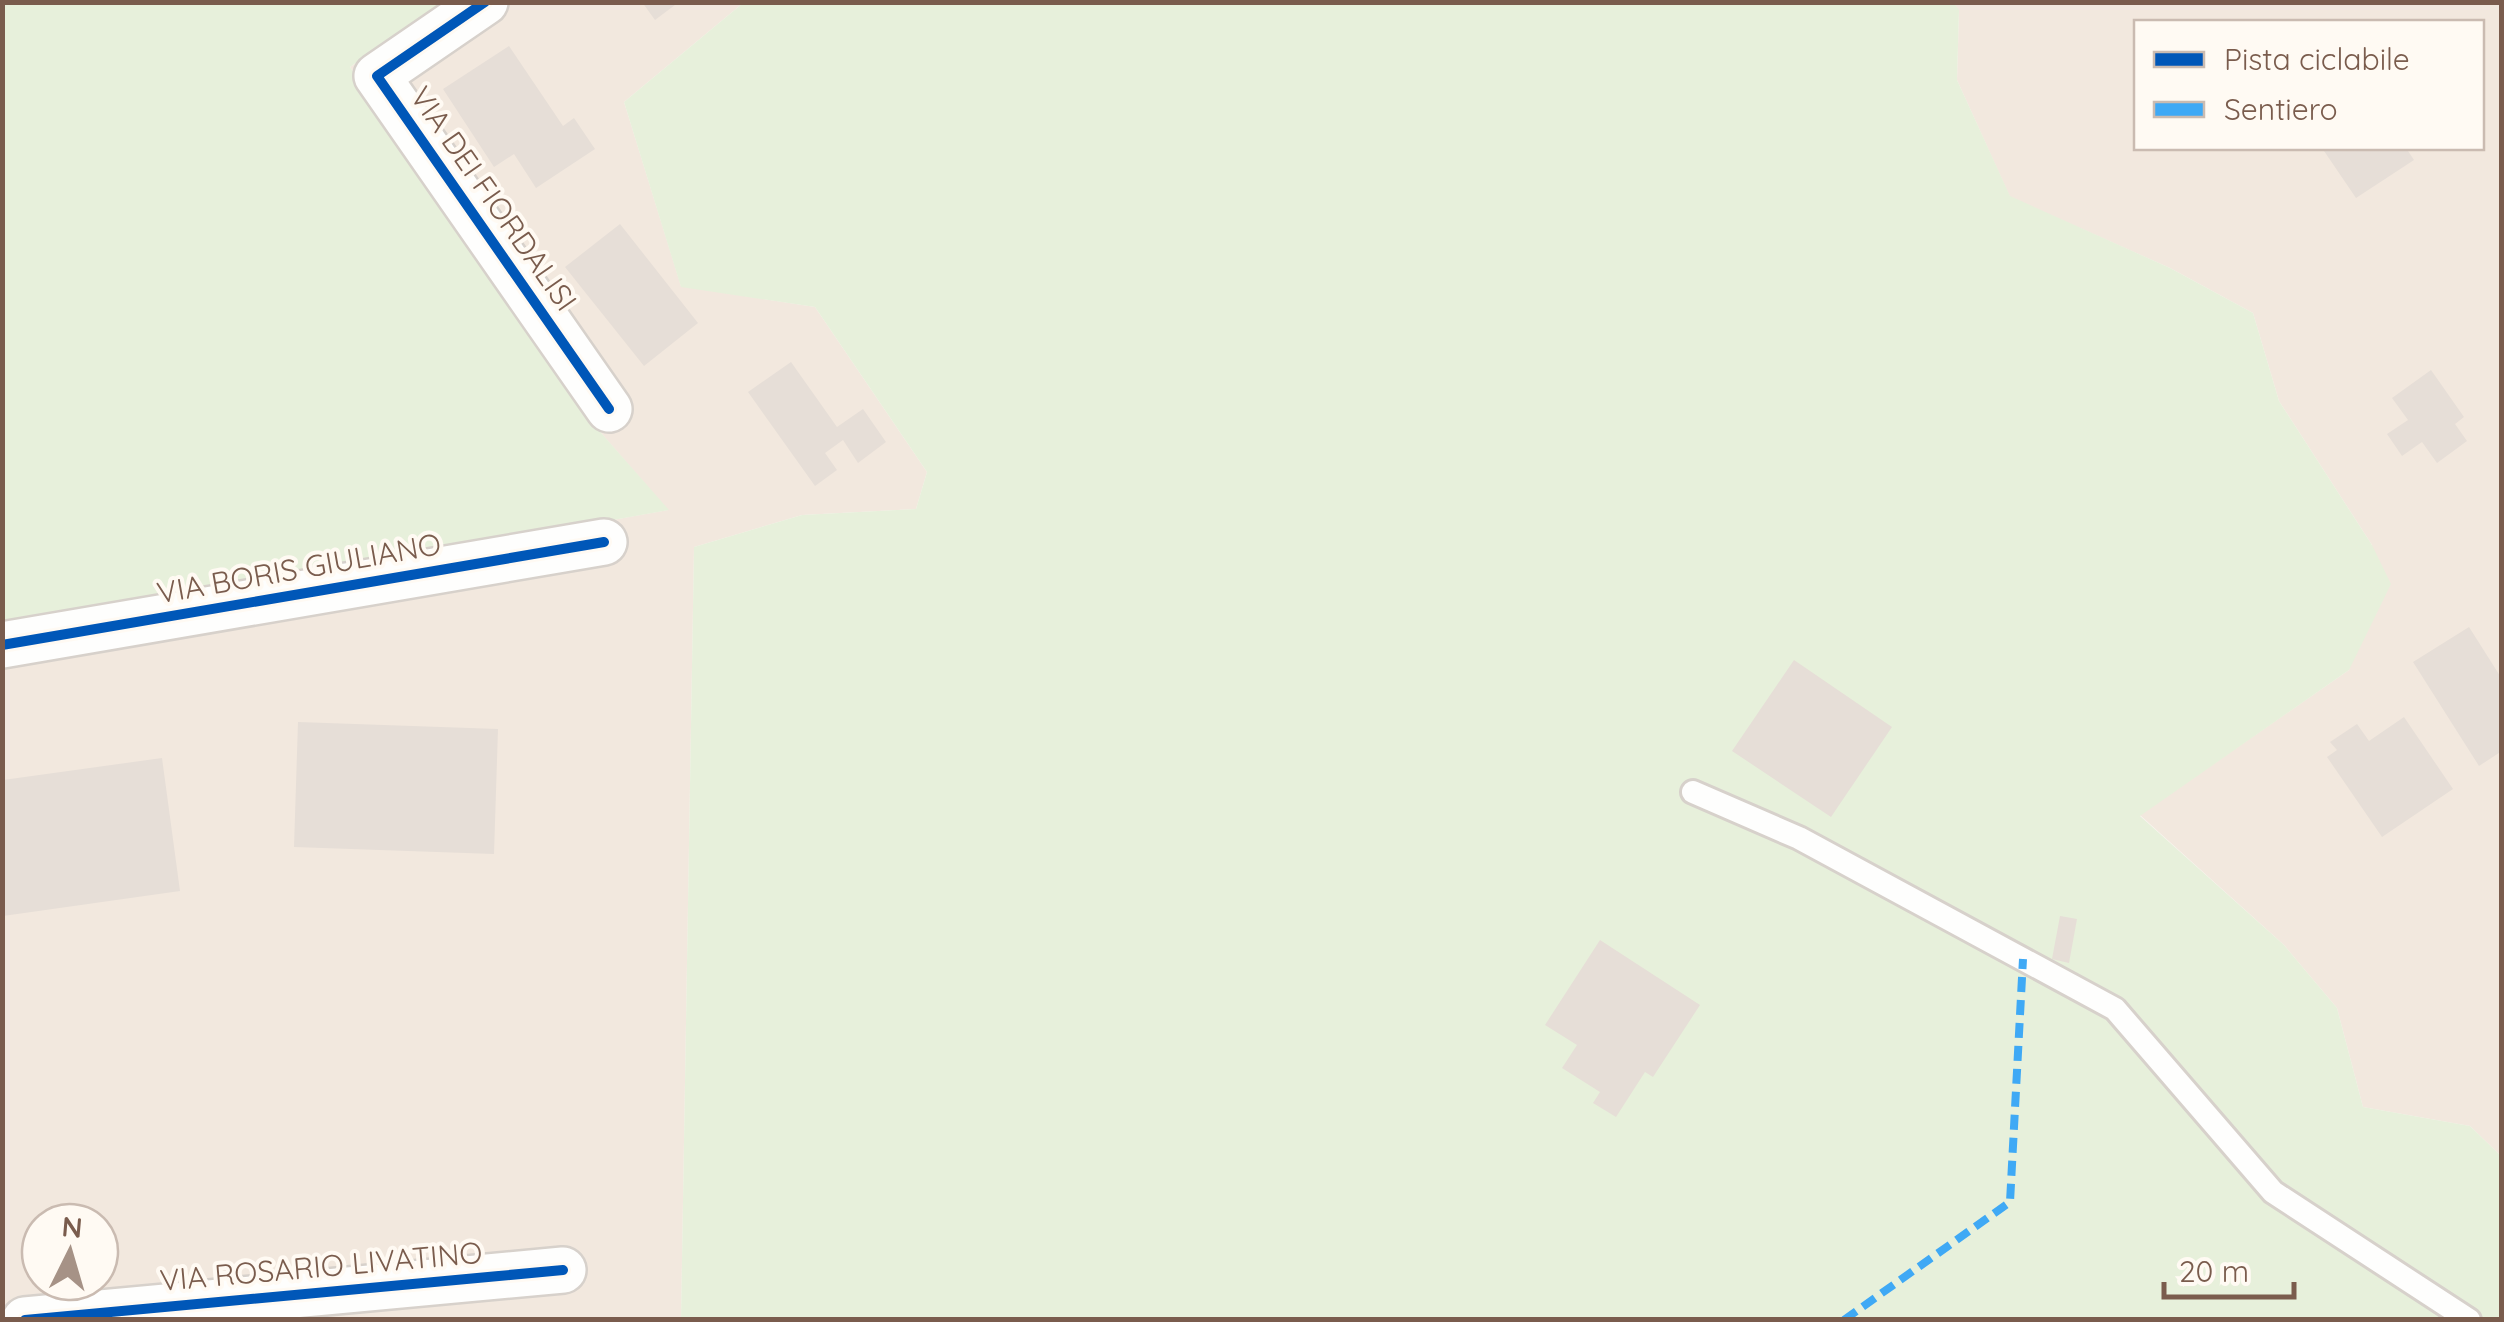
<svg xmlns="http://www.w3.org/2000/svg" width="2504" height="1322" viewBox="0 0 2504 1322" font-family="Quicksand,sans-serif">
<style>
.residential{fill:#f2e8de;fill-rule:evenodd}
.green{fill:#e7f0db}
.building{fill:#e6ded7}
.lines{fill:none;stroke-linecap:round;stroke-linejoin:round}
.service-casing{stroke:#d7d1cb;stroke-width:28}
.minor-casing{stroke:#d7d1cb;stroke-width:50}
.service{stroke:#fefefd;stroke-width:22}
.minor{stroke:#fefefd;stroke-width:45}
.quiet{stroke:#3fa9f5;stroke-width:8;stroke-dasharray:15 8;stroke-linecap:butt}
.cycleway-casing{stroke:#fffaf3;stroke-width:16}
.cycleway{stroke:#0057b8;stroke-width:10}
.labels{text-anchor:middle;stroke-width:8;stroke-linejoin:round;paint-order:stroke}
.street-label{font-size:30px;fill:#7a5c4d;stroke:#fffaf3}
</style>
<rect width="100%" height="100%" fill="#f9f5f0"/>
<path class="residential" d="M441,3h302l-119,99 57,184 134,21 112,165 -11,37 -114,6 -108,32 -13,772 -678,1v-691l665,-119 -80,-92 -238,-351zM40,1222h60v60h-60z
M1954,3h547v1153l-31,-30 -107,-19 -26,-99 -53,-63 -144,-130 209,-145 23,-125 -93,-144 -26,-88 -83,-45 -160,-71 -53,-117 2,-69zM2136,22h346v126h-346z"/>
<path class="green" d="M3,3h438l-91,64 238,351 81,92 -666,119z
M743,3h1211l5,7 -2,70 53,116 160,72 83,45 26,88 93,144 19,39 -42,86 -209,146 144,129 53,63 26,99 107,19 31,30v163h-1820l13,-772 108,-32 114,-6 11,-37 -112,-165 -134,-20 -57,-185z"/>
<path class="building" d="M642,2h37l-24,18z
M509,46l54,80 11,-8 21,31 -59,39 -22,-34 -20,13 -51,-78z
M2322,148h84l8,12 -58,38z
M620,224l78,99 -54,43 -79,-99z
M791,362l46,65 26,-18 23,33 -28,21 -15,-23 -18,13 12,17 -22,16 -67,-94z
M2431,370l33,47 -9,7 12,17 -30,22 -15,-21 -20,14 -15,-22 21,-14 -16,-22z
M2469,627l33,52v72l-23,15 -66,-104z
M1794,660l98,67 -61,90 -99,-66z
M2404,717l49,72 -71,48 -55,-80 10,-7 -7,-8 27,-18 12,17z
M298,722l200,7 -4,125 -200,-7z
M162,758l18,133 -177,25v-136z
M2060,916l17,3 -8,44 -17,-4z
M1600,940l100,65 -47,72 -8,-5 -29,45 -23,-14 7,-11 -38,-24 15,-23 -32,-20z"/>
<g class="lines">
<defs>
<path id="service" d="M1693,792l106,46 316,171 158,183 196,128"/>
<path id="minor" d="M485,2l-108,74 232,333
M2,645l602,-103
M25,1320l538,-50"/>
</defs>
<use href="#service" class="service-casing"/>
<use href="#minor" class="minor-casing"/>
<use href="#service" class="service"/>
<use href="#minor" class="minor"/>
<path class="quiet" d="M1844,1320l166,-118 13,-243"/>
<defs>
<path id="cycleway" d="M485,2l-108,74 232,333
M2,645l602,-103
M25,1320l538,-50"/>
</defs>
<use href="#cycleway" class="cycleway-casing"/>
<use href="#cycleway" class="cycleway"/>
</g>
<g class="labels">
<g class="street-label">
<text transform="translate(493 199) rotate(55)" y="10">VIA DEI FIORDALISI</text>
<text transform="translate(299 569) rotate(-10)" y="10">VIA BORIS GIULIANO</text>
<text transform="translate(321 1267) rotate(-5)" y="10">VIA ROSARIO LIVATINO</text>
</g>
</g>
<rect width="2504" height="1322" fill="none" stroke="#7a5c4d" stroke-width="10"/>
<rect x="2134" y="20" width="350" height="130" fill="#fffaf3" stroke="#cabbb1" stroke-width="2.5"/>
<rect x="2154" y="52" width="50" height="15" fill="#0057b8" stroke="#cabbb1" stroke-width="2.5"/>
<text x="2224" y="70" font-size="30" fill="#7a5c4d">Pista ciclabile</text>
<rect x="2154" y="102" width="50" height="15" fill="#3fa9f5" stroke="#cabbb1" stroke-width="2.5"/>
<text x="2224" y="120" font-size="30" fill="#7a5c4d">Sentiero</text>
<g transform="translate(70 1252) rotate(5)"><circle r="48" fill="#fffaf3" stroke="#cabbb1" stroke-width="2.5"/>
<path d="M0-8L18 38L0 25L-18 38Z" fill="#a69286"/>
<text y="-15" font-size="28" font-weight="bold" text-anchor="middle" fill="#7a5c4d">N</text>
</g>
<path d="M2164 1282v15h130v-15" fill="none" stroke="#7a5c4d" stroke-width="5"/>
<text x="2179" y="1282" font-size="30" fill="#7a5c4d" stroke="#fffaf3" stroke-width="8" paint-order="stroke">20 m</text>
</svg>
